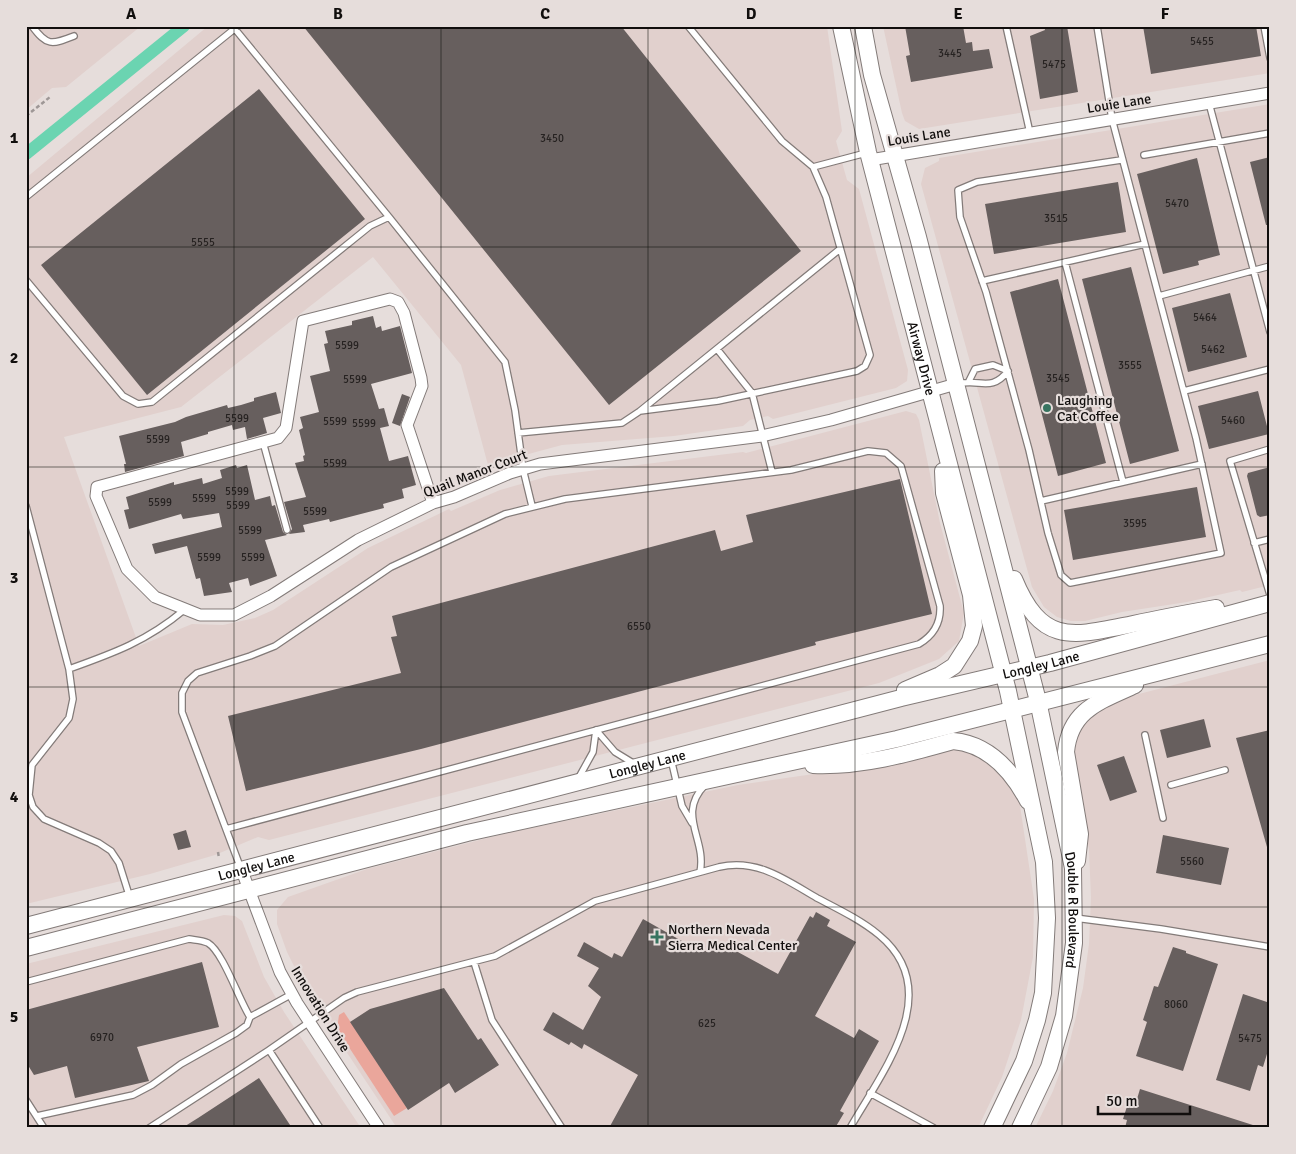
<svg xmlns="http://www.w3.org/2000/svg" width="1296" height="1154" viewBox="0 0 1296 1154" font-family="Signika,sans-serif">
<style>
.built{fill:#e1d0cd}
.green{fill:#eaa69b}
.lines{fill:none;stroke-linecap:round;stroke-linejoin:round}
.canal{stroke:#6bd4b1;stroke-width:12}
.building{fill:#675f5e}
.lane-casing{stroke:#837b79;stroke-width:8}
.street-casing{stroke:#837b79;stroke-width:13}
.secondary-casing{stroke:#837b79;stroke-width:18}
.path{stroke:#9e9796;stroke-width:2.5;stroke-dasharray:4 2.5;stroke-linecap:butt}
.lane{stroke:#fff;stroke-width:5.5}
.street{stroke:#fff;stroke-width:11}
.secondary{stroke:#fff;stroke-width:16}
.grid{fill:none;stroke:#110e0d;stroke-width:1;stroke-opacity:0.55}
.poi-dot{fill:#377460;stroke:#e6dddb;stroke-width:2}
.labels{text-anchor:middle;stroke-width:4.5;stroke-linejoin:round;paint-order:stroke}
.number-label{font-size:11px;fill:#262221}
.street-label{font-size:14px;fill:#110e0d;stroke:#e6dddb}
.poi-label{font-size:14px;fill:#110e0d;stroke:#e6dddb;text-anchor:start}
.neatline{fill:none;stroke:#110e0d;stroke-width:2}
.grid-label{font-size:16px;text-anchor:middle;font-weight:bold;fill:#110e0d}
</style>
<rect width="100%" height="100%" fill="#e6dddb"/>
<path class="built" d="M26,26h115l-75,61 -14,1 -26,22z
M208,26h619l15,105 -6,10 11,39 12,9 49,181 -1,11 -11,7 -123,31 -5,-3 -18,4 -7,6 -69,10 -112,9 -74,20 -27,-100 -88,-108 -192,150 -117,30 75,209 53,-22 31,1 32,-7 18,-8 95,-62 81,-39 2,2 49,-21 49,-14 194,-24 3,1 160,-42 10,3 3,6 21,103 24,90 -5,28 -20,18 -60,24 -610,157 -11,-3 -43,18 -65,19 -124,30v-726z
M883,26h387v47l-351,56 -14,-8 -3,-8z
M1270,104v481l-28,7 -2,-2 -53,12 -65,10 -37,9h-14l-14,-4 -13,-10 -12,-20 -111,-403 4,-16 14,-7v-3z
M1270,660v468h-235l18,-37 14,-38 16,-65 6,-44 2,-46 -2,-49 -18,-94 5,-24 32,-29z
M959,746l35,17 25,36 15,100 -1,58 -12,63 -19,57 -24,51h-581l-89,-134 -21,-42 -10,-28v-14l11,-13 79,-28 140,-36 231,-48 124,-18z
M224,915l11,1 7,5 22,56 20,35 77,116h-335v-164z"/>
<path class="green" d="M344,1012l63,96 -13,8 -57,-87 2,-14z"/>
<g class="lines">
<path class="canal" d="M26,154l158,-128"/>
</g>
<path class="building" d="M303,26h318l180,225 -192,154z
M905,26h58l3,17 6,-1 1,9 16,-2 4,19 -82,14 -5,-26 4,-1z
M1044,26h23l11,66 -38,7 -10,-63 15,-6z
M1143,26h113l5,30 -110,18z
M259,89l106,130 -218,176 -106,-130z
M1270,157v68h-4l-16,-63z
M1197,158l23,97 -22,6 1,4 -36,9 -26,-100z
M1118,182l8,50 -132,22 -9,-50z
M1131,267l48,184 -49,13 -48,-185z
M1058,279l48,184 -48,13 -48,-184z
M1230,293l17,64 -59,15 -16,-64z
M373,316l3,12 5,-2 1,5 18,-5 12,47 -41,11 8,25 5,-1 5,18 -9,2 9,33 19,-5 8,29 -14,4 2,9 -21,6 1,4 -54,14 -1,-3 -26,6 2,7 -16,2 3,-5 -8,-27 22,-5 -11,-34 9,-2 -1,-5 2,-1 -6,-25 4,-2 -3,-11 19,-5 -9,-36 20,-5 -6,-27 4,-1 -3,-12 27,-6v-4z
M1258,391l11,43 -60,15 -11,-43z
M276,392l5,21 -18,5 4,15 -20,6 -2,-12 -12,3 -1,-5 -24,7v2l-27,8 3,14 -59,16 -1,-8h2l-7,-28 56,-14 11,-5 41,-12 1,3 13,-3 13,-4v-3z
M402,394l8,3 -10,29 -8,-3z
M236,465l1,3 10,-3 8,35 15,-4 2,10 3,-1 8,27 4,3 -22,5 12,36 -27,10 -2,-8 -19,5 3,9 -28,4 -4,-18 -4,1 -9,-33 -32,8 -3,-10 70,-17 -3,-14 -36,6 -2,-5 -52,15 -5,-19 5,-1 -3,-12 48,-15v3l28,-7 1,6 19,-6 -2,-8z
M1270,467v48l-10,2 -3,-2 -10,-39 1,-3z
M900,479l32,135 -117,28 1,3 -395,104 -175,42 -18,-75 173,-43 -10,-36 6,-1 -5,-20 323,-86 6,21 32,-9 -7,-27z
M1197,487l9,50 -133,23 -9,-50z
M1204,719l7,28 -44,11 -7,-28z
M1270,730v117h-3l-31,-109z
M1124,756l13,36 -27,9 -13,-36z
M186,830l5,17 -13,3 -5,-16z
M1163,835l66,13 -8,37 -65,-12z
M816,912l14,8 -3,6 29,16 -41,74 39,22 5,-9 20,12 -39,70 4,2 -9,15h-226l29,-53 -54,-31 -2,5 -11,-7 -2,3 -26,-15 10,-18 30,18 18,-33 -13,-11 11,-18 -22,-12 7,-14 28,16 2,-5 8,4 21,-38 53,30 1,-3 10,6 7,-13 64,35 32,-58 3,2z
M1173,947l13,4v2l32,11 -35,107 -47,-15 11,-34 -4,-2 11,-34 4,1z
M202,962l17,65 -82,20 12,34 -74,17 -8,-32 -33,9 -8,-13v-52z
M444,988l34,52 3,-2 18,27 -44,28 -6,-10 -41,27 -58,-88 20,-13z
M1243,994l27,9v41l-7,23 -5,-2 -8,26 -34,-11z
M259,1078l33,50h-110l16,-10z
M1140,1089l116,37v2h-131l2,-8 -4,-1 7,-22 7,2z"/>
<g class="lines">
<defs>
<path id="lane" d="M32,26c15,20 19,19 42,10
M688,26l94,115 31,26 53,-14
M1006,26l24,107
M1097,26l15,93 84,319 25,115 -151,30 -9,-8 -13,-42 -19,-83 -43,-158 -26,-75 -2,-27 19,-8 144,-22
M1264,26l6,32
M235,29l154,188
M1209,103l61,229
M1144,155l126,-22
M26,197l212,-171
M1065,262l58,220
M26,280l97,116 15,8 14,-2 218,-176 19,-9 116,145 10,48 8,59 9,37
M982,281l163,-37
M1159,296l111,-30
M717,349l35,44 20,79
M958,384c21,-6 33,9 50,-13l-15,-6 -18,4 -6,12
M1184,391l86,-22
M640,411l200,-162
M518,433l104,-10 18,-12 78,-10 139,-30 8,-5 5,-11 -44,-158 -13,-30
M263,442l24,88
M1270,449l-40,12 40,134
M1041,501l161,-37
M26,506l43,163 4,30 -4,19 -37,47 -3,30 4,12 11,12 55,24 12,8 8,12 11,35
M1254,543l16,-4
M69,669c45,-16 78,-28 115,-59
M596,730l19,22 18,11
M1145,735l18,83
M671,759l11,47 10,17
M578,779l15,-27 3,-22
M1171,785l54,-15
M226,829l693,-185c15,-9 22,-21 21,-38l-39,-140 -15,-13 -18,-2 -77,19 -226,29 -60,15 -114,53 -116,79 -25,10 -53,17 -9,8 -6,12v19l59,157
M700,872c7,-33 -24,-57 5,-87
M1075,918l86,11 109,18
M474,962l18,58 70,108
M26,982l163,-43c6,1 13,1 19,4 15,9 31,57 42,74l-3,8 -11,8 -55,31 -29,21 -19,10 -96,21
M250,1017l42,-23
M870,1093l64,35
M26,1100l18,28
M149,1128l120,-78
M320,1128l-51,-78 75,-52 13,-6 138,-36 100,-55 124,-34c38,-9 67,13 98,31 21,11 44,22 62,37 68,56 3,137 -29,193"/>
<path id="street" d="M870,160l400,-67
M433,503l-26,-78 15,-39 -1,-8 -17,-65 -6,-11 -8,-3 -87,22 -17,107 -8,10 -181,49 -1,9 31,73 28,28 45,18h34l37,-19 87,-56 75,-37 21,-6 56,-24 30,-9 222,-28 69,-16 125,-36
M242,871l38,101 17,31 82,125"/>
<g id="secondary">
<path id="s1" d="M841,26l27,126 140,539 36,171 3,56 -4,75 -6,27 -13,41 -32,67"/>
<path id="s2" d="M863,26l9,49 46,162 120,464 35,167 1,75 -10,73 -15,51 -29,61"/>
<path d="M1014,579c28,68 59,57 119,45 28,-6 55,-11 83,-16"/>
<path d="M905,690l35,-15 14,-9 16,-25 4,-15 -3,-31 -27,-102 -1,-22"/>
<path d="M813,765c48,2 94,-11 140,-24 36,3 59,30 75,60"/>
<path d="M1077,861l3,-27 -14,-82c4,-43 35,-51 69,-67"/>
<path id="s3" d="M26,926l875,-228 149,-35 220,-60"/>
<path d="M26,948l441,-115 430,-94 373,-95"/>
</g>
</defs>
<use href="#lane" class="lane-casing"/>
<use href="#street" class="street-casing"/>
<use href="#secondary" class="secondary-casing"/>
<path class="path" d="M26,116l24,-19
M218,852l1,6"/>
<use href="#lane" class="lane"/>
<use href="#street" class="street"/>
<use href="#secondary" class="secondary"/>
</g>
<path class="grid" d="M234,26v1102M441,26v1102M648,26v1102M855,26v1102M1062,26v1102M26,247h1244M26,467h1244M26,687h1244M26,907h1244"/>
<g class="poi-dot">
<circle cx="1047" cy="408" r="5"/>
<path d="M654.5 929.5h5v5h5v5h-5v5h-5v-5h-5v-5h5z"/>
</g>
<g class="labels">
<g class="number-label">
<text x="1202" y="45">5455</text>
<text x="950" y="57">3445</text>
<text x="1054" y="68">5475</text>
<text x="552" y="142">3450</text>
<text x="1177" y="207">5470</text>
<text x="1056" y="222">3515</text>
<text x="203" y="246">5555</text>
<text x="1205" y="321">5464</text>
<text x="347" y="349">5599</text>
<text x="1213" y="353">5462</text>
<text x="1130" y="369">3555</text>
<text x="1058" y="382">3545</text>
<text x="355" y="383">5599</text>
<text x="237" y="422">5599</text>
<text x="1233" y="424">5460</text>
<text x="335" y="425">5599</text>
<text x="364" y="427">5599</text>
<text x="158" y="443">5599</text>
<text x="335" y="467">5599</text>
<text x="237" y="495">5599</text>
<text x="204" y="502">5599</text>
<text x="160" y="506">5599</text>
<text x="238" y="509">5599</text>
<text x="315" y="515">5599</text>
<text x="1135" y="527">3595</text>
<text x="250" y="534">5599</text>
<text x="209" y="561">5599</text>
<text x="253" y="561">5599</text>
<text x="639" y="630">6550</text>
<text x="1192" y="865">5560</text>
<text x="1176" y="1008">8060</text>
<text x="707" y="1027">625</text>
<text x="102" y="1041">6970</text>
<text x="1250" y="1042">5475</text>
</g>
<g class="street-label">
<text transform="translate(1119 103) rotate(-9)" y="5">Louie Lane</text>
<text transform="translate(919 136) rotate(-9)" y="5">Louis Lane</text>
<text dy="5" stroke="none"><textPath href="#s1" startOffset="342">Airway Drive</textPath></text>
<text transform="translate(475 473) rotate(-21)" y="5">Quail Manor Court</text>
<text dy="5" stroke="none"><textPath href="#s3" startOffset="1048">Longley Lane</textPath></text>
<text dy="5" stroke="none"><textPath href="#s3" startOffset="642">Longley Lane</textPath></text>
<text dy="5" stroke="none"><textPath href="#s3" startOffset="238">Longley Lane</textPath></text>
<text dy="5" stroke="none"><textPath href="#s2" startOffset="910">Double R Boulevard</textPath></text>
<text transform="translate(321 1009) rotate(58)" y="5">Innovation Drive</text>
</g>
<g class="poi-label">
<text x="1057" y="405">Laughing<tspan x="1057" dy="16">Cat Coffee</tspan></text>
<text x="668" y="934">Northern Nevada<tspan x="668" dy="16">Sierra Medical Center</tspan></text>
</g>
</g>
<rect width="1296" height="1154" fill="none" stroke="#e6dddb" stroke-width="55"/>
<path d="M1098 1106v8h92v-8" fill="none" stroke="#110e0d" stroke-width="2.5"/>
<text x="1106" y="1106" font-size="15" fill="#110e0d" stroke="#e6dddb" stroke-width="4" paint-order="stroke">50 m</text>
<rect x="28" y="28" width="1240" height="1098" class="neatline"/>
<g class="grid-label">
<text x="131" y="19">A</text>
<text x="338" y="19">B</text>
<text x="545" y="19">C</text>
<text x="751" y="19">D</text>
<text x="958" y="19">E</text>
<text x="1165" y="19">F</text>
<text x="14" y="143">1</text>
<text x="14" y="363">2</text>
<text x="14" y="583">3</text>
<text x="14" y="802">4</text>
<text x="14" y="1022">5</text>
</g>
</svg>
